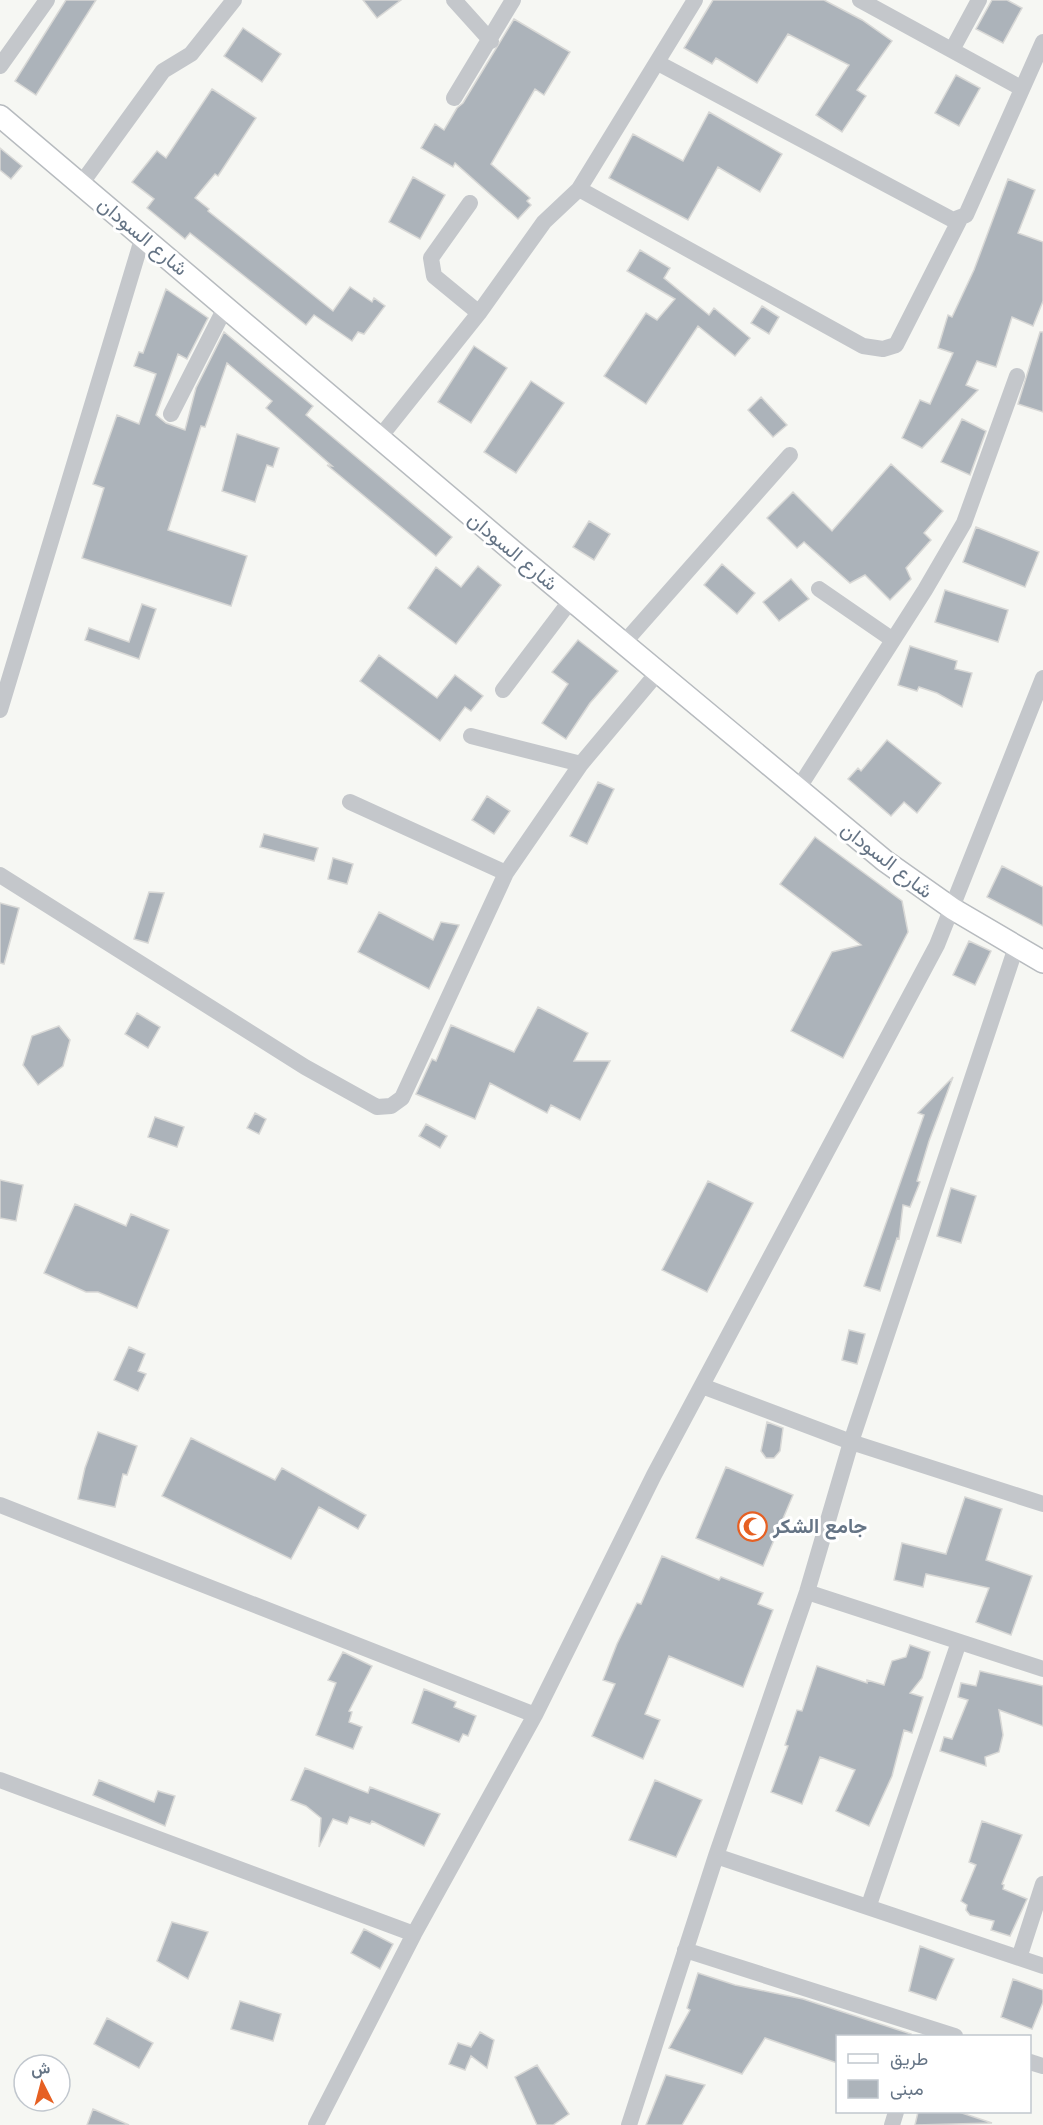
<svg xmlns="http://www.w3.org/2000/svg" width="1043" height="2125" viewBox="0 0 1043 2125" font-family="Quicksand,Vazirmatn,sans-serif">
<style>
.building{fill:#acb3ba;stroke:#d8d8d6;stroke-width:1.5}
.lines{fill:none;stroke-linecap:round;stroke-linejoin:round}
.major-casing{stroke:#b7bbbf;stroke-width:24}
.minor{stroke:#c4c7cb;stroke-width:16}
.major{stroke:#fff;stroke-width:21}
.labels{text-anchor:middle;stroke-width:6;stroke-linejoin:round;paint-order:stroke}
.street-label{font-size:20px;fill:#657485;stroke:#fff}
.poi-label{font-size:20px;font-weight:bold;fill:#657485;stroke:#fff;text-anchor:start}
</style>
<rect width="100%" height="100%" fill="#f6f7f3"/>
<path class="building" d="M66,0h30l-60,95 -21,-14z
M363,0h38l-24,18z
M713,0h111l38,20 30,21 -35,49 9,6 -24,36 -26,-17 33,-50 -61,-31 -31,49 -41,-25 -4,6 -28,-16z
M992,0h15l15,8 -19,35 -27,-14z
M514,19l56,33 -26,43 -9,-6 -44,75 39,34 -3,3 4,4 -13,14 -63,-56 -2,4 -32,-19 14,-24 9,6 13,-22 6,-5z
M243,28l38,26 -19,28 -38,-26z
M956,75l24,13 -21,38 -24,-13z
M212,89l44,29 -38,58 -3,-2 -20,24 14,11 -1,2 125,100 17,-24 22,15 2,-4 11,8 -21,28 -6,-2 -6,9 -38,-26 -8,10 -116,-92 -5,6 -38,-31 7,-9 -22,-17 25,-31 9,7z
M709,112l73,42 -22,38 -42,-25 -30,53 -79,-42 24,-44 50,27z
M0,148l22,18 -11,13 -11,-9z
M413,177l32,18 -25,44 -31,-17z
M1008,179l27,11 -17,43 25,9v59l-10,25 -21,-9 -16,50 -19,-6 -11,24 12,5 -56,58 -20,-10 18,-38 10,4 23,-51 -15,-5 10,-33 4,2 22,-47z
M640,250l30,18 -6,10 45,37 5,-7 36,30 -15,18 -37,-30 -52,78 -42,-28 42,-63 11,7 18,-21 -48,-28z
M166,289l42,29 -21,41 -9,-5 -22,61 10,8 19,7 11,-42 28,-56 89,74 -7,9 146,122 -16,19 -109,-91 5,1 -66,-58 6,-7 -45,-38 -22,64 -4,-1 -33,104 79,26 -16,50 -149,-48 22,-70 -11,-4 24,-69 22,9 17,-50 -22,-8 5,-14 4,1z
M762,306l17,11 -10,17 -18,-11z
M1040,332h3v80l-25,-8z
M474,346l33,22 -36,55 -33,-21z
M531,381l33,22 -48,70 -32,-21z
M761,397l26,28 -14,12 -25,-27z
M962,419l24,12 -16,44 -29,-13z
M237,434l42,14 -6,19 -6,-2 -12,37 -33,-11z
M891,464l52,47 -19,22 7,7 -25,28 5,11 -21,21 -25,-25 -15,8 -46,-41 -7,6 -30,-30 26,-26 39,39z
M589,521l21,13 -16,26 -21,-13z
M976,527l63,25 -14,35 -62,-25z
M722,564l33,29 -18,21 -33,-29z
M478,566l23,19 -45,59 -48,-36 28,-41 25,20z
M791,579l18,20 -30,22 -16,-19z
M945,590l63,20 -10,32 -63,-20z
M142,604l14,5 -17,50 -54,-19 4,-12 40,14z
M578,640l40,31 -28,32 -24,36 -24,-16 26,-39 -16,-12z
M910,646l47,15 -2,8 17,4 -10,34 -25,-14 -18,-6 -2,4 -19,-6z
M379,655l58,43 18,-23 28,21 -12,15 -6,-4 -25,34 -80,-60z
M887,740l54,43 -24,30 -13,-11 -13,14 -43,-37 10,-11 3,3z
M598,782l16,7 -27,55 -17,-8z
M487,796l23,15 -16,23 -22,-14z
M264,834l54,14 -4,13 -54,-14z
M815,837l87,64 6,31 -65,126 -52,-27 41,-79 29,-7 -81,-61z
M333,858l20,6 -6,20 -19,-5z
M1002,866l41,21v39l-56,-29z
M149,892l15,1 -16,50 -14,-4z
M0,903l19,5 -15,56 -4,-1z
M379,912l54,28 8,-18 18,3 -30,64 -71,-37z
M969,941l22,10 -16,34 -22,-10z
M538,1007l50,26 -14,28h36l-30,59 -29,-15 -4,8 -57,-30 -15,36 -59,-25 16,-35 4,2 15,-36 63,27z
M137,1013l23,14 -12,21 -23,-14z
M59,1026l11,14 -7,26 -25,19 -15,-20 9,-29z
M953,1077l-24,64 -12,40 3,1 -10,25 -7,-2 -4,34 -2,-1 -17,53 -16,-5 60,-171 -6,-2z
M255,1113l11,6 -7,15 -12,-6z
M155,1117l29,10 -7,20 -29,-10z
M426,1124l21,12 -7,12 -21,-12z
M0,1180l23,5 -7,36 -16,-3z
M708,1181l45,22 -46,89 -45,-22z
M951,1188l25,8 -15,47 -24,-7z
M75,1204l51,22 5,-12 38,16 -32,78 -39,-16h-12l-42,-19z
M849,1330l16,4 -8,30 -15,-4z
M129,1347l16,7 -7,17 8,3 -8,17 -24,-11z
M767,1422l16,6 -3,23 -6,7h-8l-5,-7z
M98,1432l39,14 -10,29 -4,-1 -8,33 -37,-8 7,-31z
M191,1438l84,42 7,-12 84,47 -8,14 -39,-22 -28,52 -129,-63z
M726,1467l67,28 -30,71 -67,-28z
M965,1497l37,12 -16,51 46,16 -21,59 -35,-13 13,-34 -63,-14 -3,13 -29,-7 8,-37 44,11z
M662,1556l57,24 2,-3 42,16 -5,11 15,6 -30,77 -74,-31 -24,58 15,6 -17,39 -51,-23 23,-52 -12,-4 14,-36 20,-41 4,1z
M910,1645l20,7 -8,26 -12,15 13,4 -11,36 -8,-3 -12,46 -23,50 -33,-15 19,-41 -35,-13 -18,47 -31,-12 17,-46 -3,-1 12,-35 5,1 15,-45 50,17v-3l17,5 8,-24 14,-4z
M343,1652l29,14 -23,45 3,1 -3,10 13,5 -9,22 -37,-14 20,-52 -8,-3z
M980,1671l63,15v40l-44,-16 4,25 -4,17 -14,5 1,9 -46,-15 4,-14 8,2 16,-39 -10,-3 3,-14 15,3z
M424,1689l32,13 -2,5 22,9 -8,20 -5,-2 -4,8 -47,-19z
M305,1768l63,25 2,-6 70,27 -16,32 -52,-25 -2,3 -20,-7 -3,7 -14,-5 -14,28 2,-29 -15,-12 -15,-6z
M99,1780l55,22 4,-11 17,5 -10,30 -72,-31z
M655,1780l47,20 -26,57 -47,-17z
M982,1821l40,14 -20,49 2,1 -1,4 24,10 -17,37 -19,-6 3,-9 -24,-6 -4,-5 1,-5 -6,-4 15,-36 -7,-3z
M172,1922l36,10 -20,47 -31,-18z
M364,1929l29,15 -13,25 -29,-16z
M920,1946l34,13 -18,41 -27,-9z
M698,1973l37,12 68,14 108,35 -1,3h-73v26l-72,-25 -23,36 -73,-26 21,-38 -3,-2z
M1013,1979l30,11v12l-11,27 -31,-12z
M240,2001l41,13 -8,27 -42,-12z
M107,2018l46,25 -14,25 -45,-24z
M480,2032l14,8 -7,28 -16,-12 -6,14 -16,-6 9,-21 13,4z
M537,2065l32,49 -16,11h-16l-22,-48z
M666,2075l39,10 -23,40h-36z
M93,2109l36,16h-42z
M918,2112h41l33,11 -77,2z"/>
<g class="lines">
<defs>
<path id="major" d="M0,116l521,442 364,303 68,48 90,53"/>
</defs>
<use href="#major" class="major-casing"/>
<path class="minor" d="M454,0l37,41
M860,0l161,88
M952,50l27,-50
M658,63l295,157 13,-5 77,-173
M0,66l47,-66
M454,98l59,-98
M81,184l82,-113 28,-17 43,-54
M579,189l284,157 20,3 13,-4 64,-126
M470,203l-39,55 3,18 45,37
M171,414l55,-108
M380,437l99,-124 65,-91 35,-33 116,-189
M819,589l74,51
M623,644l167,-189
M503,690l68,-90
M0,710l143,-474
M471,736l110,28
M798,789l127,-199 39,-67 53,-147
M350,802l156,71
M0,875l305,192 72,40 14,-1 11,-8 104,-225 75,-109 78,-93
M702,1386l149,56 192,62
M0,1505l535,210
M807,1592l236,77
M0,1780l414,154
M716,1856l327,110
M869,1905l90,-263
M685,1950l270,86
M1019,1958l24,-74
M1030,2062l13,4
M316,2125l98,-191 121,-219 119,-240 283,-530 106,-267
M629,2125l87,-269 91,-264 44,-150 165,-495
M892,2125l4,-13"/>
<use href="#major" class="major"/>
</g>
<defs>
<symbol id="mosque-ring" viewBox="-11 -11 22 22"><circle r="9.5" fill="#fff" stroke="#e66023" stroke-width="1.5"/><path d="M3.5-4.9A6 6 0 1 0 3.5 4.9A5 5 0 1 1 3.5-4.9Z" fill="#e66023"/></symbol>
</defs>
<g fill-rule="evenodd">
<use href="#mosque-ring" x="736" y="1510" width="33" height="33"/>
</g>
<g class="labels">
<g class="street-label">
<text transform="translate(143 236) rotate(40)" y="7">شارع السودان</text>
<text transform="translate(513 551) rotate(40)" y="7">شارع السودان</text>
<text transform="translate(887 860) rotate(38)" y="7">شارع السودان</text>
</g>
<g class="poi-label">
<text x="773" y="1533">جامع الشكر</text>
</g>
</g>
<rect x="836" y="2035" width="195" height="78" fill="#ffffff" stroke="#c1c7ce" stroke-width="1.5"/>
<rect x="848" y="2054" width="30" height="9" fill="#ffffff" stroke="#c1c7ce" stroke-width="1.5"/>
<text x="890" y="2065" font-size="18" fill="#657485">طريق</text>
<rect x="848" y="2080" width="30" height="18" fill="#acb3ba" stroke="#c1c7ce" stroke-width="1.5"/>
<text x="890" y="2095" font-size="18" fill="#657485">مبنى</text>
<g transform="translate(42 2083) rotate(354)"><circle r="28" fill="#ffffff" stroke="#c1c7ce" stroke-width="1.5"/>
<path d="M0-4.5L10 22L0 15L-10 22Z" fill="#e66023"/>
<text y="-9" font-size="16" font-weight="bold" text-anchor="middle" fill="#657485">ش</text>
</g>
</svg>
